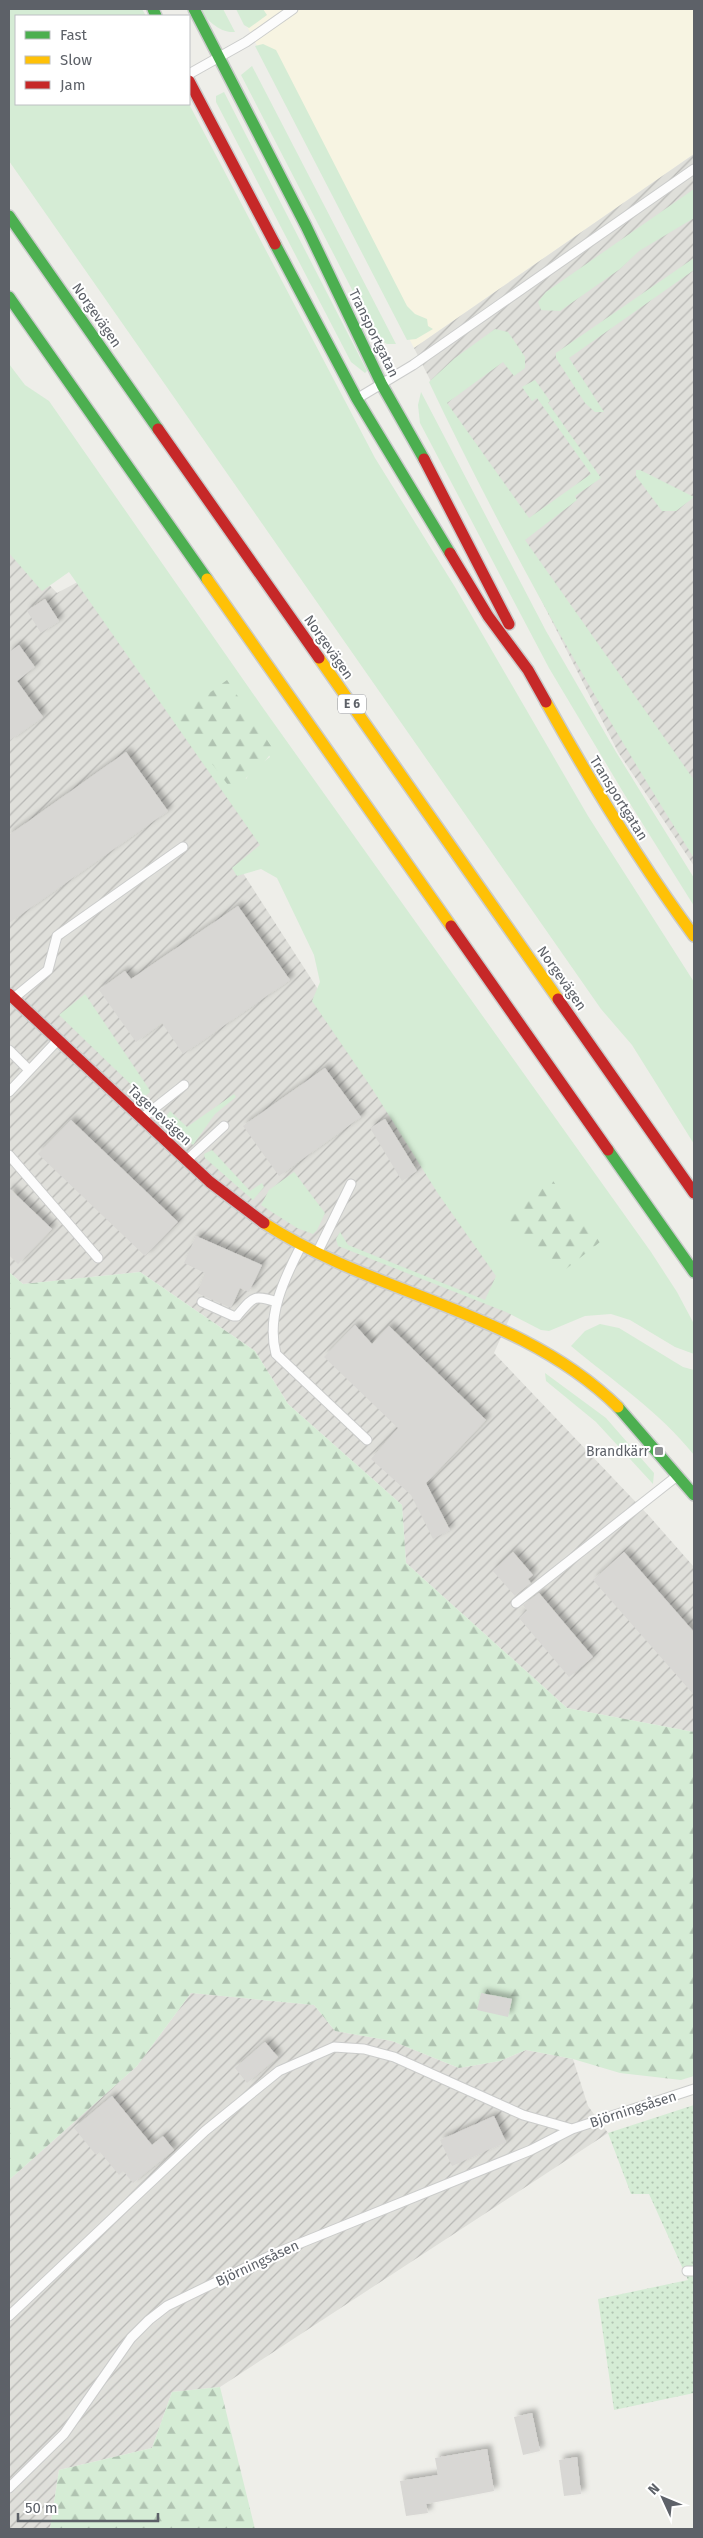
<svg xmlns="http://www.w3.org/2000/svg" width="703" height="2538" viewBox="0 0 703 2538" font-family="'Fira Sans',sans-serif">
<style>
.commercial{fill:#f7f4e2}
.industrial{fill:url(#industrial-furrows)}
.green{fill:#d5ecd5;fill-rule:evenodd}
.forest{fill:url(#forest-firs)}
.garden{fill:url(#garden-dots)}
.building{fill:#d8d7d4;filter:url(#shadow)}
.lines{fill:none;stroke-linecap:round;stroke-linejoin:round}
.lane-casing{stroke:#cbcccb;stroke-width:11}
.fast-casing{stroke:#cacbcb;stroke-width:14}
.slow-casing{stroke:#cacbcb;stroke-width:14}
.jam-casing{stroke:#cacbcb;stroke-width:14}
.lane{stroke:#fcfcfc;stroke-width:9}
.fast{stroke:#4caf50;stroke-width:11}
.slow{stroke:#ffc107;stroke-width:11}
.jam{stroke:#c62828;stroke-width:11}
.poi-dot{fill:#909295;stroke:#fff;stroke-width:2}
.labels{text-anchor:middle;stroke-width:4;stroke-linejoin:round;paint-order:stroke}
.shield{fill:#fff;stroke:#8e9095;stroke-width:1}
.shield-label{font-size:12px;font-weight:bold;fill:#5d6168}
.street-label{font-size:14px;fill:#5d6168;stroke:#fff}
.poi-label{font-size:14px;fill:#5d6168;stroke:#fff;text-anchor:end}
</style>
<defs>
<pattern id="industrial-furrows" width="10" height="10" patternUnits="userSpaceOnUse" patternTransform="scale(1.25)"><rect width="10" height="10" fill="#dfdfda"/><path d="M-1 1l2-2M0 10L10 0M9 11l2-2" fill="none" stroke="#b8b8b5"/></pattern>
<pattern id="forest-firs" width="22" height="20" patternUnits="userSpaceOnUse" patternTransform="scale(1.25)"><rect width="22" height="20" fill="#d5ecd5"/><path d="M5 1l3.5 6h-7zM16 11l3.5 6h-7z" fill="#b0c3b1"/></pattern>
<pattern id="garden-dots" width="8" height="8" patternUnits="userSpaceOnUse" patternTransform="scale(1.25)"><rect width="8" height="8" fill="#d5ecd5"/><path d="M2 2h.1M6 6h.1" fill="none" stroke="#b0c3b1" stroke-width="1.8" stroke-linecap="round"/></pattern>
<filter id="shadow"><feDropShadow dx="4.5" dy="-4.5" stdDeviation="2.5" flood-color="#0004"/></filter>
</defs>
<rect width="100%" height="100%" fill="#eeeee9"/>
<path class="commercial" d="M238,9h456v145l-280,194z"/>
<path class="industrial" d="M694,154v712l-76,-114 -204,-404z
M9,543l48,50 30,-16 182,274 -28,19 277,429 -24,54 156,164 44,50v165l-127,-24 -161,-145 -4,-58 -114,-101 -33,-53 -115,-79 -117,12 -14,-12z
M191,1993l123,12 21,26 57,10 67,27 41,-7 26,-11 47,9 15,47 20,27 -388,254 -48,5 -20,56 -93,22 -9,59h-41v-349l128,-114z"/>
<path class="green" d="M9,9h133l4,7h-130v88h173l186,354 80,129 133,229 106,166v162l-62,-99 -31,-36 -592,-848z
M197,9h26l12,23c-17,1 -26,-12 -38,-23z
M236,9h27l4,6 -18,13 -5,-3z
M263,44l13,6 131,256 8,8 12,5 1,7 5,3 -17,10 -9,1 -152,-294z
M252,66l144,278h-9l-10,-6 -136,-263z
M224,92l143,279 -2,2 -14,-11 -135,-260v-6z
M694,189v29l-55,33 -19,18 -60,42 -19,-1 -3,-8 8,-10z
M694,258v12l-125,88 35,54h-9l-10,-9 -29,-45v-5z
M495,329l13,3 17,25v11l-11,8 -11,-14 -56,41 82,115 62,-44 -54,-76 -5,3 -10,-14 13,-7 15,21 -2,2 53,75 -26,18 2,4 -52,40 169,240v78c-97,-153 -187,-312 -265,-476l26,-24z
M9,364l16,21 24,16 214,307 388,544 26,40 17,32v30l-19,-7 -45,-27 -19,-6 -26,2 -36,15 -8,-1 -35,-18 -168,-66 -2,-7 4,-7 8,13 137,55 11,-24 -59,-84 -64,-102 -61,-89 8,-19 -6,-27 -37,-77 -16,-9 -24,7 -5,-8 28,-23 -191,-273 -27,19 -33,-38zM226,680l44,77 -19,14 -5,8z
M421,392l125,239 70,121 78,126v28l-65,-104 -80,-134 -129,-245 -2,-18z
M636,470h4l54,27 -18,14h-14l-26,-35z
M85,994l64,95 1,3 -6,5 -85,-82z
M234,1094l2,3 -21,17 -22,31 -28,-27 5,-7 17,16z
M212,1150l38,41 12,-8 2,4 -11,13 -48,-42 -1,-4z
M294,1172l31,41 -8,17 -4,4 -16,-6 -36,-23 8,-15z
M600,1324l19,4 64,39 11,3v85c-35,-44 -80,-73 -123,-109l14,-15z
M545,1373l61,45 48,55 -1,11 -57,-62 -50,-41z"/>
<path class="forest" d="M227,680l46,69c-4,12 -30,32 -42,40l-54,-72z
M553,1181l47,61 -39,31 -28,-22 -31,-36 42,-33z
M9,1272l14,12 117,-12 115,79 33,53 114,101 4,58 161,145 127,24v344l-13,4 -61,-7 -47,-14 -47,-9 -26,11 -41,7 -67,-27 -57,-10 -21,-26 -123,-12 -54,73 -128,114z
M220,2387l35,142h-205l9,-59 93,-22 20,-56z"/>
<path class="garden" d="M694,2105v288l-80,17 -16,-111 90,-19 -39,-86h-18l-23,-61z"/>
<path class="building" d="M45,599l14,22 -18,12 -14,-22z
M19,645l16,22 -18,14 26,36 -34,24v-89z
M126,752l42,59 -159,112v-88z
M238,906l52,74 -107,74 -21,-31 -26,19 -37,-52 26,-19 6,8z
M325,1068l36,49 -82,59 -36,-50z
M385,1119l32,52 -15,10 -32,-53z
M71,1120l107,102 -33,34 -107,-102z
M9,1188l43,41 -34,35 -9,-9z
M196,1236l66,29 -13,27 -9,-4 -9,20 -34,-15 8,-20 -21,-10z
M355,1325l17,19 17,-18 97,94 -60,63 24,47 -17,9 -22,-44 -40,-36 27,-31 -74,-71z
M513,1552l20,23 -5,4 3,4 -16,13 -22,-25z
M624,1552l70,80v63l-101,-115z
M539,1593l54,64 -24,20 -50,-59 8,-8 -4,-5z
M481,1993l31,6 -4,18 -31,-7z
M265,2042l13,15 -31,26 -12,-15z
M112,2096l40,49 11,-9 11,14 -41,33 -10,-12 -4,4 -19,-23 -4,3 -22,-27z
M494,2116l12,26 -54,24 -12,-26z
M532,2413l8,38 -17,4 -9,-38z
M487,2449l7,42 -68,13 2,9 -22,3 -6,-35 38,-6 -3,-17z
M577,2457l4,37 -17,2 -5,-36z"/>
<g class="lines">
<defs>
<path id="lane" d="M189,74l57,-32 47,-33
M358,398l55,-33 281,-196
M15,997l33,-27 9,-34 126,-89
M9,1050l20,20
M9,1092l48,-51
M142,1118l42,-33
M9,1155l89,103
M187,1160l37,-34
M301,1246c-17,33 -35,70 -25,108l91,86
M318,1251l33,-67
M202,1302l31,14h4c16,-19 16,-22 40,-14
M516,1603l161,-127
M687,2271h7
M9,2316l196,-185 74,-60 55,-24 30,2 30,8 129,58 49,14
M9,2488l55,-54 67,-96 18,-18 18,-14 109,-53 255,-103 41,-21 122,-40"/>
<path id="fast" d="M153,9l3,7
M194,9l112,217 76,159 42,74
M9,216l149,213
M275,244l82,155 93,154
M9,297l198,282
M608,1150l86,122
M618,1407l76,88"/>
<path id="slow" d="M207,579l244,347
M319,658l239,341
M546,702c45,81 93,159 148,234
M264,1223c112,73 257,88 354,184"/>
<path id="jam" d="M189,81l86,163
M158,429l161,229
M424,459l85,165
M450,553l38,63 40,54 18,32
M451,926l157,224
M9,994l201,188 54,41
M558,999l136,194"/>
</defs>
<use href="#lane" class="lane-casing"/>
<use href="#fast" class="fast-casing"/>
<use href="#slow" class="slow-casing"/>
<use href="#jam" class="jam-casing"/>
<use href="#lane" class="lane"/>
<use href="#fast" class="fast"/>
<use href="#slow" class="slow"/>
<use href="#jam" class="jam"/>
</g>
<rect class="poi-dot" x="654" y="1446" width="10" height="10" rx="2.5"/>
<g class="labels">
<rect class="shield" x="338" y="694.5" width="28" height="19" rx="4"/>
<g class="shield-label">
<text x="352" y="708">E 6</text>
</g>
<g class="street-label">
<text transform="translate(97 315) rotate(55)" y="5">Norgevägen</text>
<text transform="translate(374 333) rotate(64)" y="5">Transportgatan</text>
<text transform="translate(329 647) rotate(55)" y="5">Norgevägen</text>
<text transform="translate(619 798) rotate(58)" y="5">Transportgatan</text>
<text transform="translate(562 978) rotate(55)" y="5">Norgevägen</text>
<text transform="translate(160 1115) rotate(43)" y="5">Tagenevägen</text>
<text transform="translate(633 2109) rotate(-18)" y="5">Björningsåsen</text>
<text transform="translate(257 2263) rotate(-25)" y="5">Björningsåsen</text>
</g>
<g class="poi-label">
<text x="649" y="1456">Brandkärr</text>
</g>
</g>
<rect width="703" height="2538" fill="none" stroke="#5d6168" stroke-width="20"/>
<rect x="15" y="15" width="175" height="90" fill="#ffffff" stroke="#bec0c3"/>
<rect x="25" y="31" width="25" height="8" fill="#4caf50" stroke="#bec0c3"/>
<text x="60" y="40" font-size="15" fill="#5d6168">Fast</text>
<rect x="25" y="56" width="25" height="8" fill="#ffc107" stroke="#bec0c3"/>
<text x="60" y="65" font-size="15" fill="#5d6168">Slow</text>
<rect x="25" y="81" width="25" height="8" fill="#c62828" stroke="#bec0c3"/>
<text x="60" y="90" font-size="15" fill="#5d6168">Jam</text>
<g transform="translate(663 2498) rotate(314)" stroke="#ffffff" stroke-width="4" paint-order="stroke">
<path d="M0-4L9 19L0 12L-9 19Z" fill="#5d6168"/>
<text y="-8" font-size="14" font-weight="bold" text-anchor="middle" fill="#5d6168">N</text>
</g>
<path d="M18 2513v8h140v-8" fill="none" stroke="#5d6168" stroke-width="2.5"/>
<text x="25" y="2513" font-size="15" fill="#5d6168" stroke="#ffffff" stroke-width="4" paint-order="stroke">50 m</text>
</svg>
